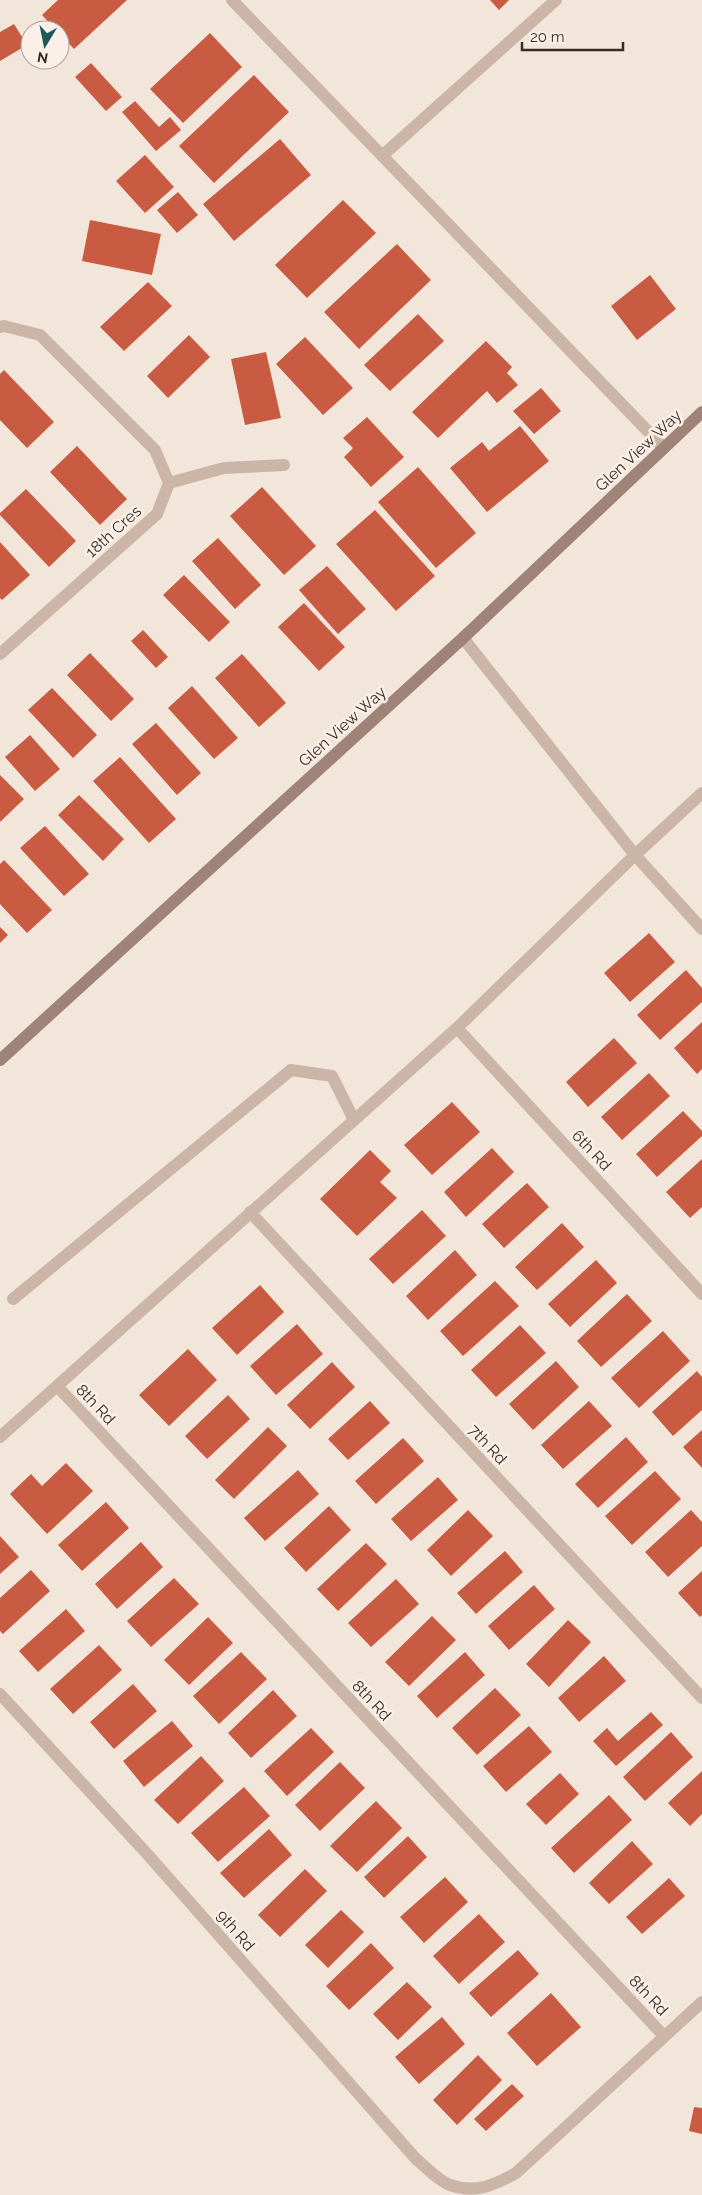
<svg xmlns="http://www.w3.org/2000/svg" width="702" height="2195" viewBox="0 0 702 2195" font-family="Raleway,sans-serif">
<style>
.building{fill:#c95b42}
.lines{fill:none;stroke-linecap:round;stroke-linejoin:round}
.lane{stroke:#cbb5a6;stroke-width:12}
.street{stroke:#cbb5a6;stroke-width:12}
.secondary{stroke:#9f8378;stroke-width:12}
.labels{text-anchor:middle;stroke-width:5;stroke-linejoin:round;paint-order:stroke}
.street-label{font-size:16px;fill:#372b27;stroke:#faf0e7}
</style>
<rect width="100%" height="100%" fill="#f2e6db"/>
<path class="building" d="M58,0h69l-53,49 -14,-15v-4h-4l-14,-15z
M490,0h19l-10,10z
M14,24l13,21 -27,16v-29z
M210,33l32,34 -59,56 -33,-34z
M91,63l31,34 -16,14 -31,-34z
M254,75l35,37 -75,71 -35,-37z
M135,101l24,26 11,-10 11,13 -25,21 -34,-39z
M280,139l31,36 -77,66 -31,-37z
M145,155l29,32 -29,26 -29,-32z
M178,192l20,23 -21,18 -20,-23z
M343,200l33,33 -69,65 -32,-33z
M90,220l71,14 -9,41 -70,-14z
M397,244l34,36 -72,69 -35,-37z
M650,275l26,34 -39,31 -26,-34z
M148,282l24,24 -48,45 -24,-24z
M418,314l26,27 -54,50 -26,-26z
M189,335l21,22 -42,41 -21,-22z
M305,337l48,51 -30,27 -47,-51z
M486,341l26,26 -5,6 11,12 -21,18 -10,-12 -49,47 -26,-26z
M266,352l15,66 -36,7 -14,-66z
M4,370l50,52 -27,26 -27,-28v-46z
M541,388l20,23 -27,23 -21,-23z
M367,417l37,40 -33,30 -27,-30 9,-9 -10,-10z
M520,426l29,35 -62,51 -37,-44 32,-26 7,9z
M77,446l50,53 -27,26 -50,-53z
M418,467l58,66 -40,35 -58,-66z
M262,487l54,59 -32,29 -54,-59z
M26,489l50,52 -27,26 -49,-52v-2z
M375,510l60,66 -39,35 -60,-67z
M218,538l43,47 -26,24 -43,-48z
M0,542l30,33 -28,25 -2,-2z
M327,566l39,43 -28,25 -39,-44z
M184,575l46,47 -21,20 -46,-47z
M304,603l41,44 -26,24 -41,-44z
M143,630l25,27 -12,11 -25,-27z
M90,653l44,46 -23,22 -44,-46z
M242,654l44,49 -27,24 -44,-49z
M192,686l46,52 -24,21 -46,-51z
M52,688l45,47 -24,23 -45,-48z
M156,723l45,50 -24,22 -45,-51z
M30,735l30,34 -25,22 -30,-34z
M120,757l56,62 -27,24 -56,-62z
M0,775l24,24 -24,23z
M79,795l45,44 -21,22 -45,-46z
M45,826l44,48 -25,22 -44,-48z
M4,860l48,50 -25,23 -27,-29v-40z
M0,927l8,8 -8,8z
M649,933l26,29 -45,40 -26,-29z
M686,970l16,18v14l-42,38 -23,-25z
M702,1022v47l-5,5 -23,-26z
M614,1038l23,25 -49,44 -22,-25z
M649,1073l21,23 -48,44 -21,-23z
M452,1102l28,30 -48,43 -28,-30z
M683,1111l19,20v5l-45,41 -21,-23z
M492,1148l22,24 -48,45 -22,-25z
M370,1150l21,21 -11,11 17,16 -40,38 -37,-37z
M702,1159v48l-12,11 -24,-26z
M527,1183l22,24 -45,41 -22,-24z
M422,1210l24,26 -53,48 -24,-25z
M562,1223l22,24 -47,43 -22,-23z
M455,1250l22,25 -49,45 -22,-24z
M596,1260l21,23 -47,44 -22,-23z
M495,1281l24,25 -56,50 -23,-25z
M260,1285l24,27 -47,43 -25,-27z
M627,1294l25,27 -51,46 -24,-26z
M297,1324l26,30 -47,41 -26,-29z
M520,1325l26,28 -50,44 -25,-27z
M663,1331l27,30 -51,47 -28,-30z
M188,1349l29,31 -48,46 -30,-31z
M556,1361l23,26 -46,43 -24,-26z
M332,1362l23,25 -45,42 -23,-24z
M697,1371l5,6v33l-29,26 -21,-24z
M228,1395l22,24 -43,40 -22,-23z
M370,1401l20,22 -42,37 -20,-21z
M589,1401l23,25 -49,43 -22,-24z
M268,1427l19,19 -53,53 -19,-19z
M702,1430v38l-19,-21z
M626,1437l22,25 -50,46 -23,-24z
M403,1438l21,23 -48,43 -21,-23z
M66,1463l27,28 -46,43 -37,-40 21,-20 11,12z
M298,1470l21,24 -54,47 -21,-23z
M655,1471l26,28 -49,46 -27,-29z
M438,1477l20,23 -47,41 -20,-22z
M106,1502l23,26 -47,43 -24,-26z
M329,1506l22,24 -45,42 -22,-24z
M468,1510l25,26 -42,40 -24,-26z
M691,1510l11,12v24l-34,31 -23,-25z
M0,1536l19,21 -19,17z
M141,1542l22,25 -46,42 -22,-25z
M366,1543l21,21 -49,47 -21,-22z
M505,1551l18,21 -47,42 -19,-21z
M31,1570l19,21 -47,43 -3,-3v-33z
M702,1571v44l-2,2 -22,-24z
M174,1578l25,26 -48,43 -24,-26z
M396,1579l23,25 -48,43 -23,-24z
M534,1585l21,24 -46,41 -21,-24z
M66,1609l19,22 -47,41 -19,-21z
M432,1616l24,24 -47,46 -24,-24z
M208,1617l25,26 -44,42 -25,-25z
M568,1620l23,22 -42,45 -23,-23z
M99,1645l23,25 -49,44 -23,-25z
M241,1652l26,27 -48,45 -26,-28z
M465,1652l20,23 -48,43 -20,-22z
M604,1656l22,25 -47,41 -21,-24z
M133,1684l24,27 -43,38 -24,-27z
M495,1688l26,27 -44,40 -25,-27z
M273,1690l24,26 -46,42 -23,-25z
M651,1712l12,13 -47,41 -23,-25 14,-13 11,13z
M172,1721l21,25 -49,41 -21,-26z
M529,1726l23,26 -46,40 -23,-26z
M311,1728l23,24 -47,44 -23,-25z
M671,1732l22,25 -48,44 -22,-24z
M201,1756l23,25 -46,43 -24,-24z
M340,1762l25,26 -45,43 -25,-26z
M702,1771v43l-12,12 -22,-23z
M560,1773l19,21 -33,31 -20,-21z
M244,1787l26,29 -52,46 -27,-29z
M609,1795l23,25 -58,53 -23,-25z
M376,1801l26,27 -45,44 -27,-26z
M269,1829l23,26 -48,43 -24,-25z
M408,1836l19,21 -43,41 -20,-21z
M632,1841l21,23 -44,40 -20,-21z
M305,1869l22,22 -47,46 -22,-22z
M445,1877l23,25 -44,41 -24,-26z
M669,1878l16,18 -43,38 -16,-17z
M341,1910l23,22 -36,36 -23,-23z
M479,1914l26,28 -46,42 -26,-28z
M371,1943l23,25 -45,42 -23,-24z
M518,1950l21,24 -48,43 -22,-24z
M407,1982l25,25 -34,33 -25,-26z
M551,1993l30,34 -44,39 -30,-33z
M442,2017l23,27 -46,40 -24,-27z
M478,2055l24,25 -45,45 -24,-25z
M512,2084l12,12 -38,35 -12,-12z
M694,2107l8,1v26l-13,-3z"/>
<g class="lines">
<path class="lane" d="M13,1299l278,-229 41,6 22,44"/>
<path class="street" d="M232,0l432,448
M382,156l174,-156
M0,327l4,-1 36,9 115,115 14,33 -12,31 -157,140
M169,483l55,-15 60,-3
M463,638l172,217 67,74
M457,1028l245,266
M250,1212l452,486
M57,1386l607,650
M0,1437l457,-409 178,-173 67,-62
M0,1694l149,162 267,303c10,8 22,22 34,26 25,9 45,0 66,-12l186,-171"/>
<path class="secondary" d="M0,1060l463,-422 239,-226"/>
</g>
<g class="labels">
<g class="street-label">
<text transform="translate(638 450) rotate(-43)" y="6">Glen View Way</text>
<text transform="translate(113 531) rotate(-42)" y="6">18th Cres</text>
<text transform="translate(342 726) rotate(-42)" y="6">Glen View Way</text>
<text transform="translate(592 1150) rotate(47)" y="6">6th Rd</text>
<text transform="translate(96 1404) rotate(47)" y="6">8th Rd</text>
<text transform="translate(488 1444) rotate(47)" y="6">7th Rd</text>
<text transform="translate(372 1700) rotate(47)" y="6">8th Rd</text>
<text transform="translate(236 1930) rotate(49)" y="6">9th Rd</text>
<text transform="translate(649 1995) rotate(47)" y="6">8th Rd</text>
</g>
</g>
<g transform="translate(45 45) rotate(190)"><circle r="24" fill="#faf0e7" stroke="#aca19a"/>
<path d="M0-4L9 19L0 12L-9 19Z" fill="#1c5959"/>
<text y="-8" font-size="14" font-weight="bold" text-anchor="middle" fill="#372b27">N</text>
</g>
<path d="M522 42v8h101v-8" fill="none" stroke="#372b27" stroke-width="2.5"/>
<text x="530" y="42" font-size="15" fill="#372b27" stroke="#faf0e7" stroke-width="4" paint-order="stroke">20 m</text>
</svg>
